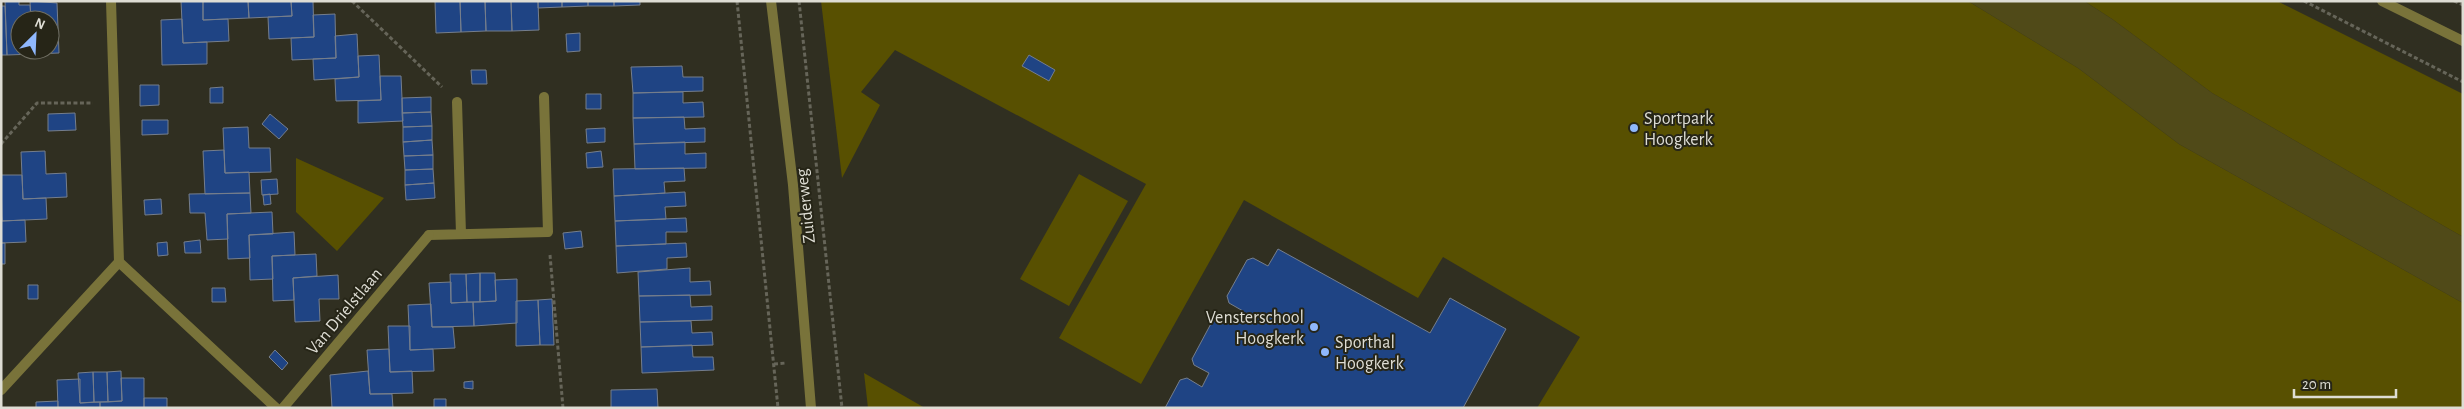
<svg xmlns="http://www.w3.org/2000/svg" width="2464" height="409" viewBox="0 0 2464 409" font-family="'Alegreya Sans',sans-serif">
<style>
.green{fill:#585001}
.water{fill:#504a18}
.building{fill:#1f4484;stroke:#757e8c}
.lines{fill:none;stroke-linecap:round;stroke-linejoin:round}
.path{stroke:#666559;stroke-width:3;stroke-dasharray:4 2.5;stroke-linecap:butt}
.service{stroke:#79733a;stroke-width:10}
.minor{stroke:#79733a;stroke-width:10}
.tertiary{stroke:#79733a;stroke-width:10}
.poi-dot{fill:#8fb8fd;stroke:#262517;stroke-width:2}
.labels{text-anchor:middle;stroke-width:4;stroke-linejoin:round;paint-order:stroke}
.poi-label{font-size:18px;fill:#deddd4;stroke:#262517;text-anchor:start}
.street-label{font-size:18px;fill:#deddd4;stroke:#262517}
</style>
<rect width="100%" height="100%" fill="#302f21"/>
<path class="green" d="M821,1h1147l110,67 101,76 284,159v105h-926l43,-71 -137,-80 -25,41 -174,-98 -103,184 -82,-46 87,-154 -251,-134 -34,42 19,13 -38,73z
M2084,1h193l186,93v143l-251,-144 -100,-74z
M296,158l88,40 -47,53 -41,-39z
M1079,174l49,27 -59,105 -49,-27z
M864,373l61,35h-57z"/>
<path class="water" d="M1968,1h116l28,18 100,74 251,144v66l-284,-159 -101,-76z"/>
<path class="building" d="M5,1h14v4h11l1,15h-11v30h13l1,4 -27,1z
M30,1l27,2 2,50 -25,1 -1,-4h17v-30h-19z
M181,1h22v19l25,-1 1,22 -46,2z
M203,1h45l1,17 -46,2z
M248,1h43l1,15 -43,2z
M291,1h22l1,36 -45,2 -1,-22 24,-1z
M435,1h25l1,31 -25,1z
M460,1h25l1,30 -25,1z
M485,1h26l1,30h-26z
M511,1h27l1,29 -27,1z
M538,1h24v6l-24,1z
M562,1h26v5l-26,1z
M588,1h26v5h-26z
M614,1h26v4l-26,1z
M1,6h4l2,49h-6z
M335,14l1,44 -44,2 -1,-22 23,-1 -1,-22z
M182,19l1,24 24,-1v22l-45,1 -1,-45z
M580,33v18l-13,1 -1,-18z
M357,34l2,43 -45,3 -1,-21 23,-1 -1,-22z
M379,55l2,45 -45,1 -1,-22 24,-2 -1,-21z
M1029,55l26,15 -6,11 -27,-15z
M682,66l1,11h20v14l-70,2 -2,-26z
M471,70h15l1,14h-15z
M380,76h21l2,45 -45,2v-22l23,-1z
M140,85h19v20l-19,1z
M223,87v16h-13v-15z
M683,92v11l20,-1 1,15 -71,1v-25z
M586,94h15v15h-15z
M431,97v15l-29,1v-15z
M431,112l1,14 -29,1 -1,-14z
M75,113l1,17 -28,1v-17z
M270,114l18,15 -9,10 -17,-15z
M684,117l1,12 20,-1v14l-71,2 -1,-26z
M142,120h26v14l-26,1z
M432,126v14l-29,2v-15z
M248,127l1,21h21l1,24 -46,1 -2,-45z
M605,128v14l-18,1 -1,-14z
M432,140l1,15 -29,1 -1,-14z
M685,142v12l21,-1v15l-71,1 -1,-25z
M224,150l1,23 24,-1 1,21 -45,1 -2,-43z
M45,151l1,23 20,-1 1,24 -44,2 -2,-47z
M601,151l2,16 -16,1 -1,-15z
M433,155v14l-28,1 -1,-14z
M684,168l1,13 -21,1 1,11 -51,3 -1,-27z
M433,169l1,14 -29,2v-15z
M1,175h21l1,24 23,-1 1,21 -45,2z
M277,179l1,15 -16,1 -1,-15z
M434,183l1,15 -29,2 -1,-15z
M685,192l1,14 -21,1 1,12 -51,2 -1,-25z
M250,193l1,20 -24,1 1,25 -21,1 -2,-27h-15l-1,-19z
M270,194l1,10 -7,1 -1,-10z
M161,199l1,15 -17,1 -1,-15z
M1,211l1,10 23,-1 1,22 -25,1z
M272,212l1,22 -24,1 1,23 -22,1 -1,-45z
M686,218l1,14h-21v12l-50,2 -1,-25z
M581,231l2,16 -18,2 -2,-16z
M294,232l1,23 -23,1 1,23 -23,1 -1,-45z
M200,240l1,13h-16l-1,-11z
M167,242l1,13 -10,1 -1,-13z
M1,243h4v21h-4z
M686,243l1,14 -20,1v11l-50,4 -1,-27z
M1278,249l152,84 20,-35 56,31 -43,79h-298l15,-28 7,-2 15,9 7,-14 -15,-8 -2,-6 22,-41 7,-2 15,8 7,-13 -14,-8 -2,-7 20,-36 6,-2 15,8z
M316,254l1,22 -24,2 1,22 -21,1 -1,-45z
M690,268v14l20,-1 1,14 -72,1 -1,-24z
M480,273h15l1,28 -16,1z
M480,273v29h-13l-1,-28z
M450,274h16l1,28 -16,1z
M338,275l1,24h-20l1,22 -25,1 -2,-44z
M517,279v44l-43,3 -1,-24 23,-1 -1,-21z
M451,282v21l22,-1 1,24 -42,1 -3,-44z
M28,285h10v14h-10z
M212,288h13l1,14h-14z
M690,295l1,12 21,-1v14l-72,2 -1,-26z
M552,299l2,46h-14l-2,-45z
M538,300l2,45 -24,1v-45z
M431,304l1,23h21l2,21 -45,2 -2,-45z
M691,321l1,12 20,-1 1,13 -72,2 -1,-25z
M388,326h22v24l23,-1 1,22 -44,1z
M692,345l1,12h20l1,13 -72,3 -1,-26z
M389,349l1,23 22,-1 1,22 -43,1 -3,-44z
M275,350l13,13 -6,7 -13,-13z
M121,371l1,30 -14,1 -1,-30z
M368,371l2,23h22l1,14h-61l-2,-33z
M93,372h14l1,30h-14z
M93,372l1,30 -14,1 -2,-30z
M121,378h23v30h-44v-6l22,-1z
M80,379v24l20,-1v6h-42l-1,-28z
M473,381v8l-9,-1v-6z
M657,389l1,19h-47v-18z
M144,398h23v10h-23z
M434,399h12v9h-12z
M58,401v7h-22v-6z"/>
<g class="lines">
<path class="path" d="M352,1l90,86
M737,1l41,407
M799,1l43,407
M2304,1l159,81
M2454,1l9,4
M1,144l36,-41h56
M550,255l13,153
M774,364l12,-1"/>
<path class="service" d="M457,102l4,132
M429,235l119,-3 -4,-135"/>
<path class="minor" d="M119,262l157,146
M1,390l118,-128 -8,-261
M283,408l146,-173"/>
<path class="tertiary" d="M771,1l22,184 18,223
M2382,1l81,40"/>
</g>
<g class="poi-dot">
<circle cx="1634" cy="128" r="5"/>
<circle cx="1314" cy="327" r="5"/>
<circle cx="1325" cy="352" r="5"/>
</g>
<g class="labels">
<g class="poi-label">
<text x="1644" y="124">Sportpark<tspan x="1644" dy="21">Hoogkerk</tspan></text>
<text x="1304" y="323" text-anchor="end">Vensterschool<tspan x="1304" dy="21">Hoogkerk</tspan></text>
<text x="1335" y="348">Sporthal<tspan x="1335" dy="21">Hoogkerk</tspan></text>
</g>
<g class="street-label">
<text transform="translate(805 206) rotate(-96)" y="6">Zuiderweg</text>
<text transform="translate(344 311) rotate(-50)" y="6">Van Drielstlaan</text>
</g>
</g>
<rect width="2464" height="409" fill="none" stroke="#deddd4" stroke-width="5"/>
<g transform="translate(35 35) rotate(24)"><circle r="24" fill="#262517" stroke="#706f63"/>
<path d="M0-4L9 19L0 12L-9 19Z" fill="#8fb8fd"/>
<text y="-8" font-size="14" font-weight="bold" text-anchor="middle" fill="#deddd4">N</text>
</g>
<path d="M2294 389v8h102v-8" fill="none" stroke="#deddd4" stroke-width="2.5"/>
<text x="2302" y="389" font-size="15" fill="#deddd4" stroke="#262517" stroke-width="4" paint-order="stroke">20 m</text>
</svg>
